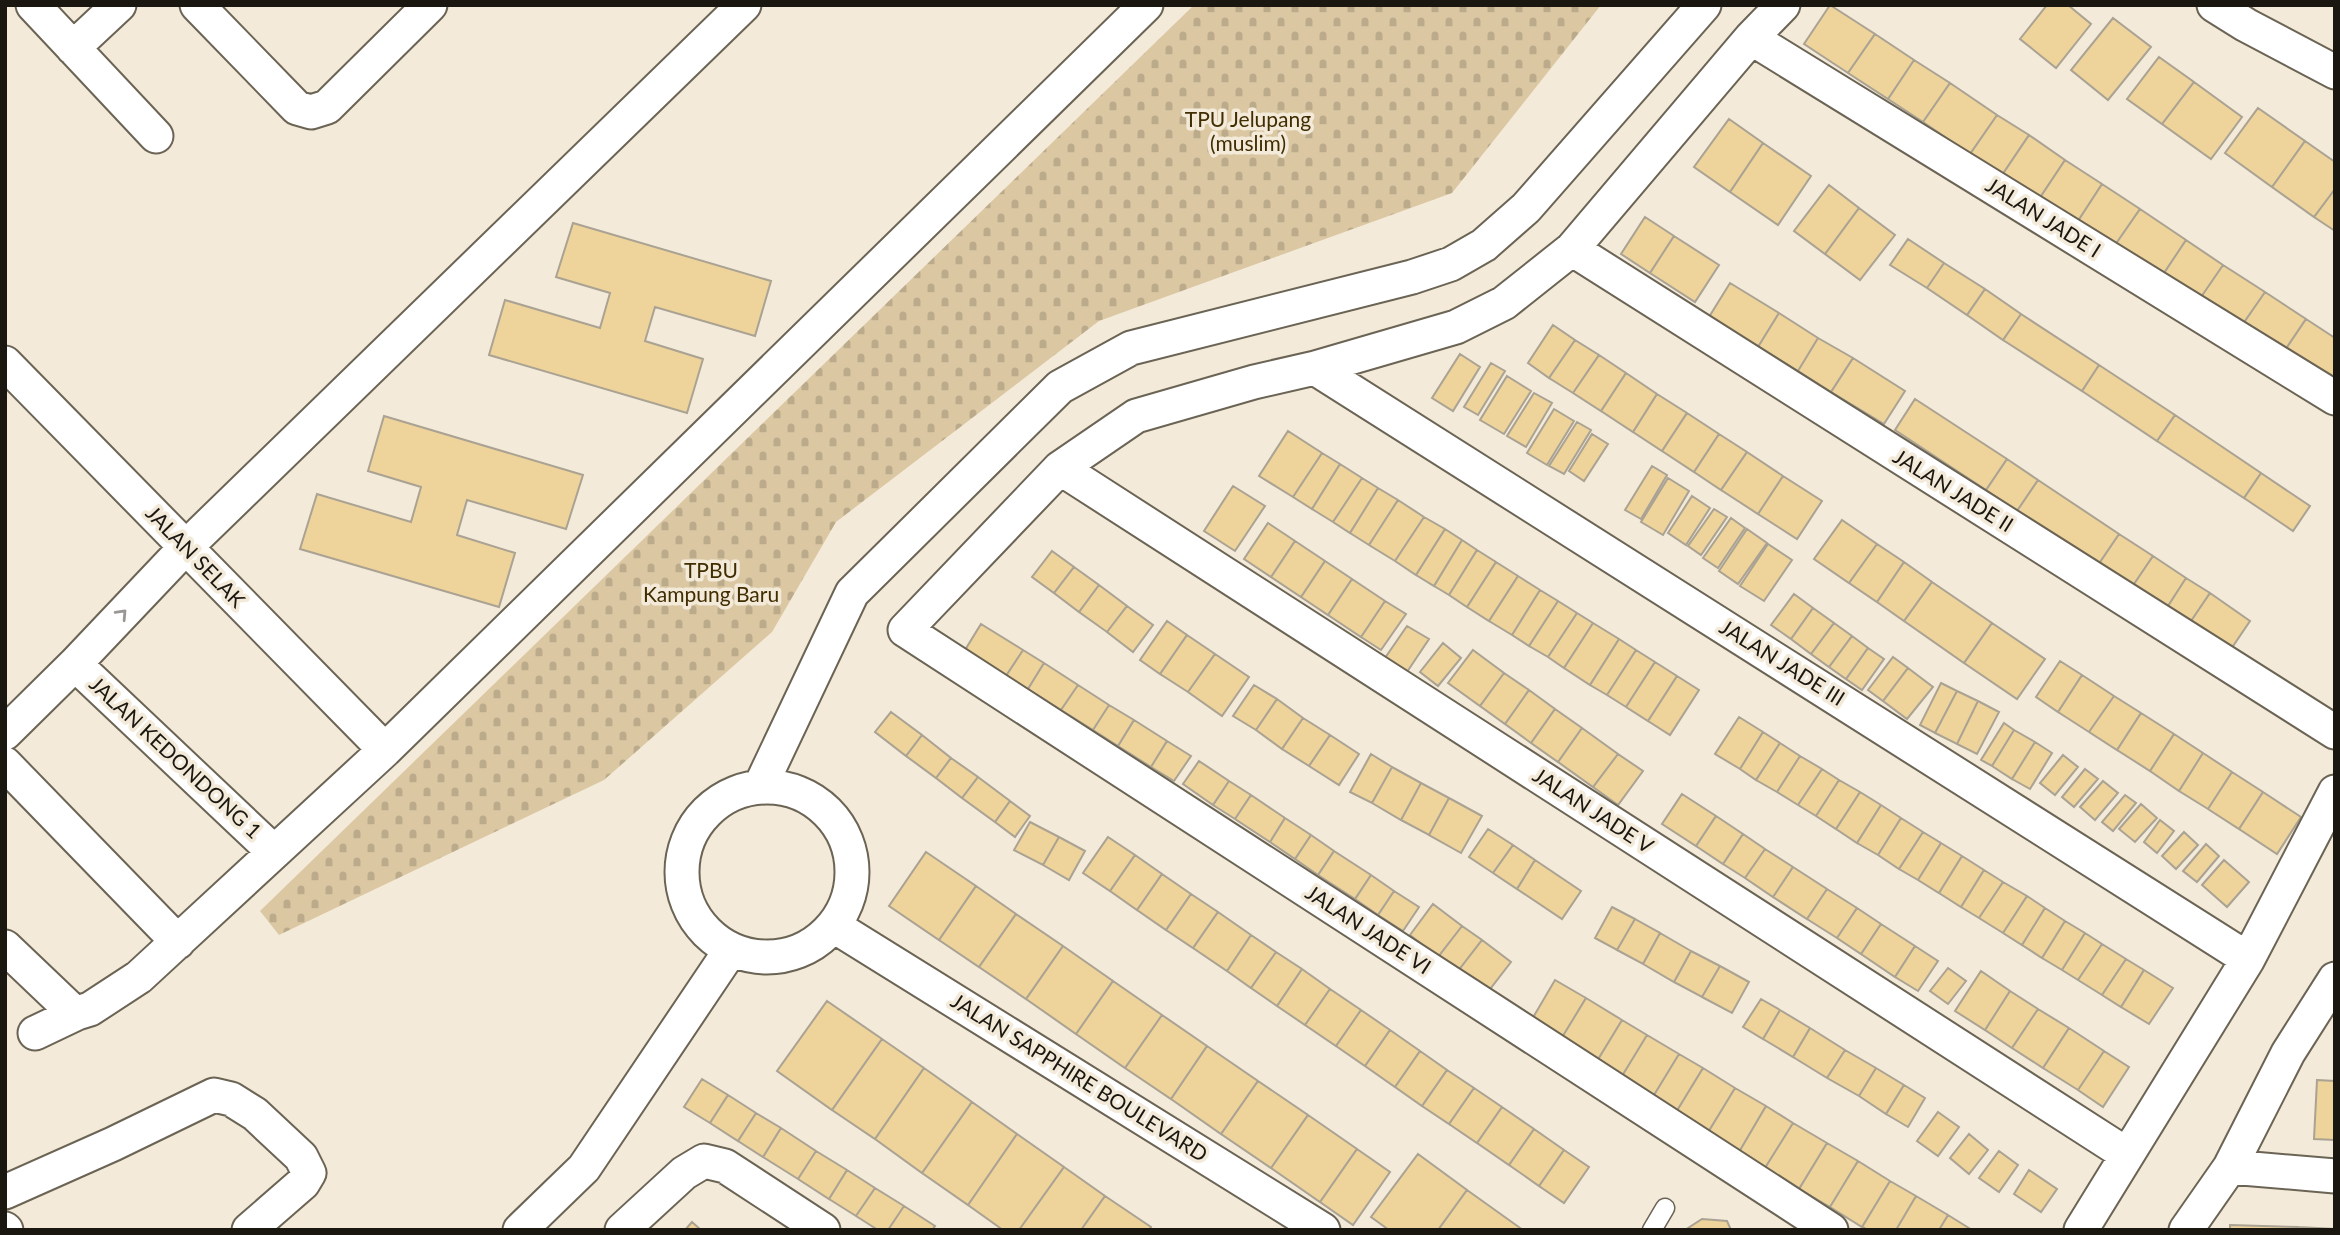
<svg xmlns="http://www.w3.org/2000/svg" width="2340" height="1235" viewBox="0 0 2340 1235" font-family="Lato,sans-serif">
<style>
.cemetery{fill:url(#cemetery-stones)}
.building{fill:#eed39b;stroke:#aaa292;stroke-width:2}
.lines{fill:none;stroke-linecap:round;stroke-linejoin:round}
.lane-casing{stroke:#6b6455;stroke-width:21}
.street-casing{stroke:#6b6455;stroke-width:37}
.lane{stroke:#fff;stroke-width:18}
.street{stroke:#fff;stroke-width:33}
.oneway{stroke:#989794}
.labels{text-anchor:middle;stroke-width:7;stroke-linejoin:round;paint-order:stroke}
.park-label{font-size:21px;fill:#402d00;stroke:#f3ead9}
.street-label{font-size:21px;fill:#1a1711;stroke:#f3ead9}
</style>
<defs>
<pattern id="cemetery-stones" width="16" height="16" patternUnits="userSpaceOnUse" patternTransform="scale(1.75)"><rect width="16" height="16" fill="#dbc8a3"/><path d="M2 7V4a2 2 0 0 1 4 0v3zM10 15v-3a2 2 0 0 1 4 0v3z" fill="#bbab8b"/></pattern>
</defs>
<rect width="100%" height="100%" fill="#f3ead9"/>
<path class="cemetery" d="M1194,5h407l-149,188 -353,128 -263,201 -64,110 -168,148 -325,155 -19,-24z"/>
<path class="building" d="M1830,5l45,29 -27,39 -44,-29z
M2047,5h21l23,19 -35,44 -36,-29z
M2113,18l38,29 -43,53 -37,-30z
M1875,34l39,26 -26,39 -40,-26z
M2159,57l35,25 -32,42 -35,-25z
M1914,60l36,23 -27,39 -35,-23z
M2194,82l48,35 -31,42 -49,-35z
M1950,83l47,32 -27,39 -47,-32z
M2258,108l47,33 -33,46 -47,-34z
M1997,115l32,20 -27,40 -32,-21z
M1729,119l34,24 -33,49 -36,-25z
M2029,135l36,25 -26,39 -37,-24z
M2305,141l30,21v27l-21,28 -42,-30z
M1763,143l48,33 -33,49 -48,-33z
M2065,160l37,24 -26,40 -37,-25z
M2102,184l38,25 -27,39 -37,-24z
M1829,185l30,23 -34,46 -31,-23z
M2335,189v42l-21,-14z
M1859,208l36,27 -35,45 -35,-26z
M2140,209l46,31 -26,39 -47,-31z
M1645,217l29,19 -24,37 -29,-19z
M573,223l198,58 -16,55 -100,-29 -10,34 58,18 -16,54 -198,-58 16,-55 95,28 10,-35 -54,-16z
M1674,236l45,29 -24,37 -45,-29z
M1908,239l36,24 -17,25 -37,-23z
M2186,240l37,25 -26,38 -37,-24z
M1944,263l41,26 -18,26 -40,-27z
M2223,265l42,27 -27,39 -41,-28z
M1730,283l49,30 -21,34 -49,-30z
M1985,289l36,25 -18,26 -36,-25z
M2265,292l41,27 -27,40 -41,-28z
M1779,313l39,25 -20,33 -40,-24z
M2021,314l78,51 -17,26 -79,-51z
M2306,319l29,19v48l-56,-27z
M1553,325l22,15 -26,38 -21,-15z
M1818,338l35,20 -22,34 -33,-21z
M1575,340l24,15 -26,38 -24,-15z
M1460,354l20,13 -27,44 -21,-13z
M1599,355l27,18 -25,38 -28,-18z
M1853,358l52,33 -21,33 -53,-32z
M1491,363l14,8 -27,44 -14,-8z
M2099,365l76,50 -18,26 -75,-50z
M1626,373l31,21 -24,38 -32,-21z
M1507,376l24,15 -27,43 -24,-14z
M1534,393l18,10 -26,44 -19,-11z
M1657,394l30,19 -25,38 -29,-19z
M1915,399l92,60 -21,31 -91,-60z
M1554,409l20,12 -27,44 -20,-12z
M1687,413l32,21 -25,38 -32,-21z
M2175,415l86,58 -17,25 -87,-57z
M384,416l199,59 -17,54 -99,-29 -10,35 58,18 -16,54 -199,-58 17,-55 94,28 10,-35 -53,-16z
M1577,422l14,8 -27,44 -15,-8z
M1288,431l34,22 -29,44 -34,-21z
M1592,434l16,10 -24,37 -15,-10z
M1719,434l28,18 -26,38 -27,-18z
M1747,452l36,24 -25,38 -37,-24z
M1322,453l18,11 -28,45 -19,-12z
M2007,459l31,21 -21,31 -31,-21z
M1340,464l22,14 -29,44 -21,-13z
M1652,466l15,9 -26,44 -16,-9z
M2261,473l49,33 -17,25 -49,-33z
M1783,476l39,25 -25,38 -39,-25z
M1362,478l16,10 -28,45 -17,-11z
M1668,478l21,13 -26,44 -22,-13z
M2038,480l81,54 -21,31 -81,-54z
M1233,486l32,20 -30,45 -31,-20z
M1378,488l20,12 -29,45 -19,-12z
M1692,496l18,12 -24,37 -18,-12z
M1398,500l26,17 -29,44 -26,-16z
M1714,509l13,8 -26,38 -13,-9z
M1424,517l21,12 -29,46 -21,-14z
M1731,518l14,10 -27,40 -15,-10z
M1842,520l35,24 -28,39 -35,-24z
M1268,523l27,18 -24,36 -27,-18z
M1445,529l17,11 -28,46 -18,-11z
M1747,529l20,14 -29,41 -19,-13z
M2119,534l34,22 -21,31 -34,-22z
M1462,540l15,10 -28,45 -15,-9z
M1295,541l30,20 -24,36 -30,-20z
M1768,544l24,16 -28,41 -24,-15z
M1877,544l27,18 -27,40 -28,-19z
M1477,550l19,12 -29,45 -18,-12z
M1052,551l22,16 -20,26 -22,-16z
M2153,556l33,22 -20,31 -34,-22z
M1325,561l27,18 -24,36 -27,-18z
M1496,562l22,14 -29,45 -22,-14z
M1904,562l28,20 -28,39 -27,-19z
M1074,567l25,18 -20,27 -25,-19z
M1518,576l22,14 -28,45 -23,-14z
M2186,578l24,15 -21,31 -23,-15z
M1352,579l33,22 -24,36 -33,-22z
M1932,582l60,41 -28,40 -60,-42z
M1099,585l28,21 -20,26 -28,-20z
M1540,590l18,11 -29,45 -17,-11z
M2210,593l40,28 -21,31 -40,-28z
M1794,594l19,14 -22,31 -20,-14z
M1385,601l21,13 -25,36 -20,-13z
M1558,601l19,12 -29,44 -19,-11z
M1127,606l26,19 -20,27 -26,-20z
M1813,608l21,15 -23,31 -20,-15z
M1577,613l16,10 -29,45 -16,-11z
M1167,621l20,14 -27,39 -20,-14z
M1593,623l26,16 -29,46 -26,-17z
M1834,623l18,13 -23,31 -18,-13z
M1992,623l53,36 -28,40 -53,-36z
M981,624l42,26 -17,26 -41,-26z
M1407,626l22,13 -22,33 -22,-14z
M1187,635l28,19 -27,38 -28,-18z
M1852,636l16,12 -22,31 -17,-12z
M1619,639l17,11 -29,45 -17,-10z
M1443,643l18,15 -23,28 -18,-14z
M1868,648l16,11 -22,31 -16,-11z
M1023,650l21,13 -16,26 -22,-13z
M1473,650l31,23 -24,33 -32,-23z
M1636,650l19,12 -29,45 -19,-12z
M1215,654l34,23 -27,39 -34,-24z
M1893,657l15,11 -25,33 -15,-11z
M2060,661l22,14 -24,37 -22,-15z
M1655,662l22,14 -29,45 -22,-14z
M1044,663l34,22 -17,25 -33,-21z
M1908,668l25,19 -26,32 -24,-18z
M1504,673l25,17 -24,34 -25,-18z
M2082,675l32,21 -25,36 -31,-20z
M1677,676l22,14 -29,45 -22,-14z
M1941,683l16,8 -22,42 -15,-8z
M1078,685l31,20 -16,25 -32,-20z
M1254,685l23,14 -21,31 -23,-14z
M1529,690l26,19 -24,34 -26,-19z
M1957,691l21,10 -21,43 -22,-11z
M2114,696l27,17 -24,37 -28,-18z
M1277,699l26,19 -21,31 -26,-19z
M1978,701l21,11 -22,42 -20,-10z
M1109,705l25,15 -16,26 -25,-16z
M1555,709l27,19 -24,34 -27,-19z
M891,712l31,23 -16,21 -31,-24z
M2141,713l33,21 -24,37 -33,-21z
M1739,717l24,15 -23,37 -25,-15z
M1303,718l27,17 -21,31 -27,-17z
M1134,720l33,21 -16,26 -33,-21z
M2004,723l10,7 -22,36 -11,-6z
M1582,728l36,26 -25,33 -35,-25z
M2014,730l21,12 -23,37 -20,-13z
M1763,732l17,11 -24,37 -16,-11z
M2174,734l29,19 -24,38 -29,-20z
M922,735l29,23 -15,20 -30,-22z
M1330,735l29,19 -20,31 -30,-19z
M1167,741l24,15 -17,25 -23,-14z
M2035,742l17,11 -22,36 -18,-10z
M1780,743l20,13 -23,36 -21,-12z
M2203,753l29,19 -24,37 -29,-18z
M1371,754l21,13 -20,36 -22,-11z
M1618,754l25,17 -25,34 -25,-18z
M2063,755l15,12 -23,28 -15,-12z
M1800,756l22,13 -24,36 -21,-13z
M951,758l27,19 -16,21 -26,-20z
M1199,761l30,20 -16,24 -30,-21z
M1392,767l29,16 -20,37 -29,-17z
M1822,769l17,11 -23,36 -18,-11z
M2085,769l13,10 -24,28 -12,-10z
M2232,772l31,20 -24,37 -31,-20z
M978,777l32,24 -15,21 -33,-24z
M1839,780l21,12 -24,37 -20,-13z
M1229,781l22,14 -16,24 -22,-14z
M2103,781l15,12 -23,27 -15,-13z
M1421,783l28,15 -20,37 -28,-15z
M1860,792l21,13 -24,38 -21,-14z
M2263,792l38,25 -24,37 -38,-25z
M1682,794l34,22 -20,30 -34,-22z
M1251,795l34,23 -15,24 -35,-23z
M2125,795l11,8 -23,28 -11,-9z
M1449,798l33,18 -21,37 -32,-18z
M1010,801l20,15 -15,21 -20,-15z
M2141,804l16,14 -22,24 -16,-13z
M1881,805l20,13 -23,37 -21,-12z
M1716,816l27,18 -20,30 -27,-18z
M1285,818l26,17 -16,24 -25,-17z
M1901,818l22,14 -24,37 -21,-14z
M2160,820l14,11 -17,22 -13,-11z
M1030,822l29,15 -16,28 -29,-15z
M1488,829l25,16 -20,28 -24,-16z
M1923,832l18,11 -23,37 -19,-11z
M2184,832l14,13 -22,24 -14,-13z
M1743,834l22,15 -20,29 -22,-14z
M1311,835l23,16 -16,24 -23,-16z
M1059,837l26,14 -16,29 -26,-15z
M1108,837l27,18 -25,36 -27,-18z
M1941,843l21,13 -23,37 -21,-13z
M2206,844l13,12 -22,26 -14,-11z
M1513,845l22,15 -18,29 -24,-16z
M1765,849l28,18 -20,30 -28,-19z
M1334,851l37,24 -16,24 -37,-24z
M926,852l50,34 -37,54 -50,-34z
M1135,855l27,19 -25,36 -27,-19z
M1962,856l22,14 -23,37 -22,-14z
M1535,860l46,31 -19,28 -45,-30z
M2224,860l25,22 -22,25 -25,-22z
M1793,867l34,22 -20,30 -34,-22z
M1984,870l19,12 -24,36 -18,-11z
M1162,874l29,20 -25,36 -29,-20z
M1371,875l23,16 -16,24 -23,-16z
M2003,882l24,14 -24,37 -24,-15z
M976,886l40,28 -37,53 -40,-27z
M1827,889l30,19 -20,30 -30,-19z
M1394,891l25,16 -16,24 -25,-16z
M1191,894l27,18 -25,36 -27,-18z
M2027,896l18,12 -23,37 -19,-12z
M1433,904l29,22 -24,31 -28,-22z
M1612,907l23,12 -18,31 -22,-12z
M1857,908l24,16 -20,30 -24,-16z
M2045,908l20,13 -23,37 -20,-13z
M1218,912l33,23 -24,36 -34,-23z
M1016,914l47,32 -37,53 -47,-32z
M1635,919l25,14 -17,31 -26,-14z
M2065,921l20,12 -23,37 -20,-12z
M1881,924l34,22 -20,31 -34,-23z
M1462,926l20,14 -24,31 -20,-14z
M1660,933l31,18 -17,31 -31,-18z
M2085,933l17,11 -24,36 -16,-10z
M1251,935l25,17 -25,36 -24,-17z
M1482,940l29,22 -24,31 -29,-22z
M2102,944l24,15 -24,36 -24,-15z
M1063,946l50,35 -37,53 -50,-35z
M1915,946l23,15 -20,30 -23,-14z
M1691,951l29,15 -18,31 -28,-15z
M1276,952l26,17 -25,37 -26,-18z
M2126,959l18,11 -23,37 -19,-12z
M1720,966l29,16 -17,31 -30,-16z
M1948,968l18,13 -18,23 -18,-13z
M1302,969l28,20 -25,36 -28,-19z
M2144,970l29,18 -24,36 -28,-17z
M1981,971l29,20 -25,39 -30,-19z
M1555,980l31,18 -28,46 -30,-18z
M1113,981l49,34 -37,53 -49,-34z
M1330,989l31,21 -25,36 -31,-21z
M2010,991l28,18 -26,39 -27,-18z
M1586,998l36,22 -28,46 -36,-22z
M1761,999l19,11 -17,29 -20,-12z
M827,1001l55,38 -50,71 -55,-39z
M2038,1009l31,19 -26,40 -31,-20z
M1361,1010l29,20 -25,36 -29,-20z
M1780,1010l30,18 -17,29 -30,-18z
M1162,1015l45,31 -36,53 -46,-31z
M1622,1020l25,15 -28,46 -25,-15z
M1810,1028l35,22 -18,28 -34,-21z
M2069,1028l35,23 -26,39 -35,-22z
M1390,1030l30,21 -25,36 -30,-21z
M1647,1035l32,19 -28,46 -32,-19z
M882,1039l42,29 -49,71 -43,-29z
M1207,1046l51,35 -37,53 -50,-35z
M1845,1050l31,18 -17,28 -32,-18z
M1420,1051l27,19 -25,36 -27,-19z
M2104,1051l25,16 -26,40 -25,-17z
M1679,1054l24,14 -28,46 -24,-14z
M924,1068l48,34 -50,71 -47,-34z
M1703,1068l32,20 -28,46 -32,-20z
M1876,1068l28,17 -18,29 -27,-18z
M1447,1070l27,18 -25,36 -27,-18z
M702,1079l26,16 -18,28 -26,-16z
M2317,1080l18,1v59l-21,-1z
M1258,1081l50,34 -37,53 -50,-34z
M1904,1085l21,13 -17,29 -22,-13z
M1474,1088l28,19 -25,36 -28,-19z
M1735,1088l31,18 -27,46 -32,-18z
M728,1095l28,18 -18,28 -28,-18z
M972,1102l45,32 -49,71 -46,-32z
M1766,1106l27,17 -28,45 -26,-16z
M1502,1107l32,22 -25,36 -32,-22z
M1938,1112l21,15 -21,29 -21,-15z
M756,1113l25,15 -18,29 -25,-16z
M1308,1115l49,34 -37,53 -49,-34z
M1793,1123l34,20 -28,46 -34,-21z
M781,1128l35,23 -18,28 -35,-22z
M1534,1129l30,21 -25,36 -30,-21z
M1017,1134l47,33 -45,63h-16l-35,-25z
M1969,1134l19,16 -19,24 -19,-16z
M1827,1143l31,18 -28,46 -31,-18z
M1357,1149l33,23 -37,53 -33,-23z
M1564,1150l25,17 -25,36 -25,-17z
M816,1151l31,19 -18,29 -31,-20z
M1999,1151l19,14 -19,27 -20,-14z
M1418,1154l49,36 -29,40h-49l-18,-13z
M1858,1161l32,20 -28,46 -32,-20z
M1064,1167l41,29 -24,34h-62z
M847,1170l28,18 -19,28 -27,-17z
M2029,1170l28,19 -16,23 -27,-18z
M1890,1181l26,15 -20,34h-28l-6,-3z
M875,1188l29,18 -16,24h-10l-22,-14z
M1467,1190l56,40h-85z
M1105,1196l46,31 -2,3h-68z
M1916,1196l32,19 -9,15h-43z
M904,1206l31,20 -3,4h-44z
M1948,1215l24,15h-33z
M1702,1219l25,2 4,9h-46z
M692,1222l9,8h-16z
M2230,1225l68,2v3h-68z
M2298,1227l37,2v1h-37z"/>
<g class="lines">
<defs>
<path id="lane" d="M1652,1230l13,-22"/>
<path id="street" d="M33,5l123,131
M197,5l100,103 14,4 16,-5 103,-102
M1783,5l-32,33 -179,211 -68,54 -48,24 -141,41 -61,14 -118,34 -76,52 -155,162 926,600
M2214,5l32,20 89,47
M1751,38l584,360
M73,48l46,-43
M1572,249l763,483
M5,363l380,387
M1315,368l933,591
M1060,468l1066,686
M75,664l199,188
M5,733l70,-69 110,-116 559,-543
M5,764l173,178
M682 872a85 85 0 1 1 170 0a85 85 0 1 1-170 0Z
M760,787l92,-194 208,-206 71,-39 281,-71 39,-13 33,-19 42,-37 178,-203
M834,926l489,304
M5,947l63,60 9,6 13,-4 49,-32 246,-227 761,-745
M35,1033l42,-20
M2230,1167l105,9
M5,1192l108,-48 101,-49 17,4 24,15 46,43 8,16 -6,10 -54,47
M5,1229l1,1
M520,1230l64,-62 146,-217
M622,1230l62,-57 20,-12 21,5 98,64
M2081,1230l167,-271 87,-167
M2186,1230l44,-63 58,-114 47,-74"/>
</defs>
<use href="#lane" class="lane-casing"/>
<use href="#street" class="street-casing"/>
<use href="#lane" class="lane"/>
<use href="#street" class="street"/>
</g>
<defs><path id="oneway-chevron" d="M-2-3.5L2.5 0L-2 3.5" fill="none" stroke-width="1.6" stroke-linecap="round" stroke-linejoin="round" transform="scale(1.75)"/></defs>
<use class="oneway" href="#oneway-chevron" transform="translate(122 614) rotate(-47)"/>
<g class="labels">
<g class="park-label">
<text x="1248" y="127">TPU Jelupang<tspan x="1248" dy="24">(muslim)</tspan></text>
<text x="711" y="578">TPBU<tspan x="711" dy="24">Kampung Baru</tspan></text>
</g>
<g class="street-label">
<text transform="translate(2043 218) rotate(32)" y="7">JALAN JADE I</text>
<text transform="translate(1953 491) rotate(32)" y="7">JALAN JADE II</text>
<text transform="translate(195 557) rotate(46)" y="7">JALAN SELAK</text>
<text transform="translate(1782 663) rotate(32)" y="7">JALAN JADE III</text>
<text transform="translate(175 758) rotate(43)" y="7">JALAN KEDONDONG 1</text>
<text transform="translate(1593 811) rotate(33)" y="7">JALAN JADE V</text>
<text transform="translate(1368 930) rotate(33)" y="7">JALAN JADE VI</text>
<text transform="translate(1079 1078) rotate(32)" y="7">JALAN SAPPHIRE BOULEVARD</text>
</g>
</g>
<rect width="2340" height="1235" fill="none" stroke="#1a1711" stroke-width="14"/>
</svg>
